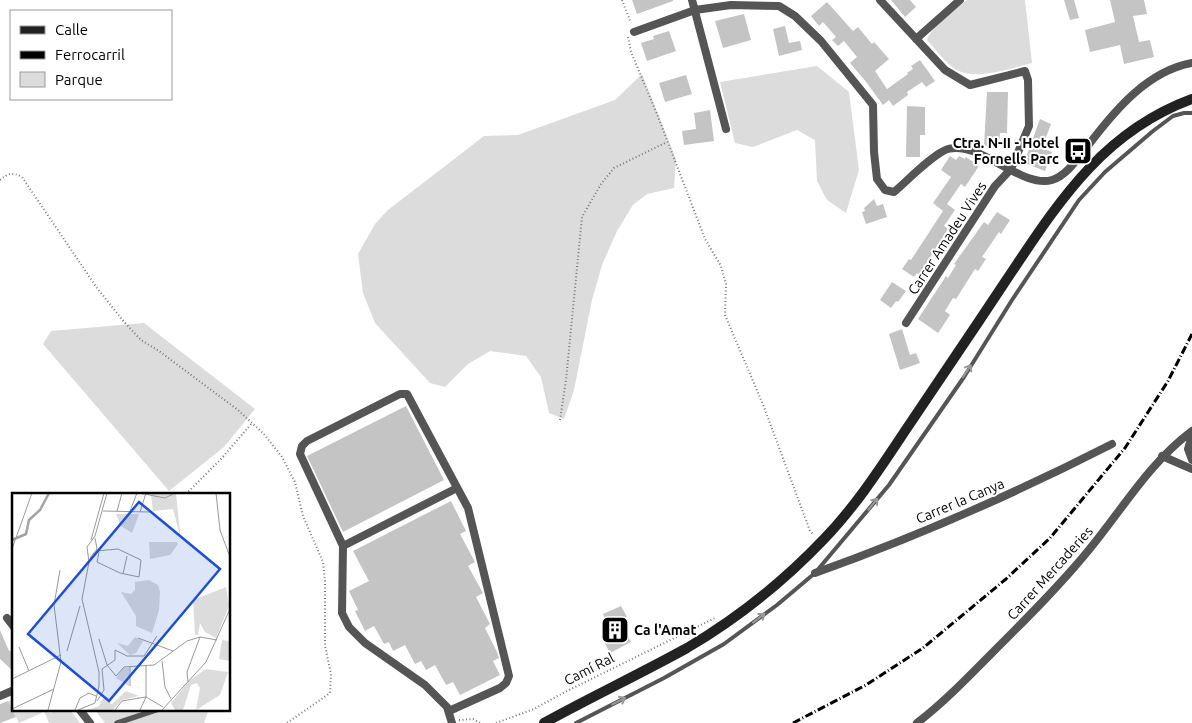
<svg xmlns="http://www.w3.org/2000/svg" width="1192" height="723" viewBox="0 0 1192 723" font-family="Ubuntu,sans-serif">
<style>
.green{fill:#dcdcdc}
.building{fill:#c4c4c4}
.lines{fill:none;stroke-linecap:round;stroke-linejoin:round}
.path{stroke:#777;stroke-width:2;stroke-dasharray:1 2.5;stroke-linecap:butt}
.service{stroke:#555;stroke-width:4}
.pedestrian{stroke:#555;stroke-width:5.5}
.minor{stroke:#555;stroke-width:8}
.secondary{stroke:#222;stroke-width:10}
.rail{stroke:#000;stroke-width:3;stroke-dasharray:8 2.5 1 2.5;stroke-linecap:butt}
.oneway{stroke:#999}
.labels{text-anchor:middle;stroke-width:4;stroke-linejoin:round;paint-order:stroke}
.poi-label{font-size:14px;font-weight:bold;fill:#000;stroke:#fff;text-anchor:end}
.street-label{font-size:14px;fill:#000;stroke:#fff}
.inset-river{fill:none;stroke:#a3a3a3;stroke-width:2.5}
.inset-road{fill:none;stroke:#999;stroke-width:1}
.view{fill:#1d4ed8;fill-opacity:0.15;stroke:#1d4ed8;stroke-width:2.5}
.inset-edge{fill:none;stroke:#000;stroke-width:2.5}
</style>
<rect width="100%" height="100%" fill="#fff"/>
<path class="green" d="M967,0h58l7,63c-20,5 -56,18 -75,7 -11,-6 -21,-20 -30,-30 4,-13 29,-31 40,-40z
M817,66l32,26 10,78 -13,43 -19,-13 -10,-19 -2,-41 -18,-10 -44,17 -18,-4 -15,-61z
M642,74l34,85 -2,29 -27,6 -14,11 -16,26 -15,34 -10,35 -18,90 -10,29 -15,-6 -8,-36 -15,-21 -36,-5 -22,13 -23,23 -15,-4 -55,-60 -12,-30 -5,-39 17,-30 13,-14 96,-74 34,-1 97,-35z
M144,323l111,86 -31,38 -55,44 -126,-147 8,-13z
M14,698v11h26l2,4 -23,10 -11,-22z
M48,709l2,4 9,-4h10l11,14h-31l-5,-12z
M94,709h115l-5,14h-99z"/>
<path class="building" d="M632,0h41v1l-36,13z
M891,0h19l6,7 -11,10z
M1064,0h10l5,18 -9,2z
M1110,0h34l3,14 -14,2 6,26 11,-2 4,17 -30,7 -4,-19 -30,7 -5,-22 30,-8z
M827,2l26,29 5,-4 14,17 2,-2 15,17 -14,12 12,18 21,-15 -1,-1 6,-4 -2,-3 9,-6 15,21 -9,6 -4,-5 -15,10 1,3 -15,11 -4,-6 -6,5 -16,-22 -17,-20 7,-6 -13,-16 -6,5 -6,-6 4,-3 -13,-15 -4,4 -8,-10z
M744,14l7,26 -28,8 -8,-27z
M785,26l4,17 11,-2 2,9 -23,6 -6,-27z
M669,31l7,20 -29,10 -6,-18 13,-4 -1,-3z
M686,75l6,19 -27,8 -6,-19z
M987,92h21l-1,41h-7l-1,13h-15z
M907,106l18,1v28h-5v22h-14z
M710,110l4,31 -30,4 -2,-14 14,-2 -2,-16z
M1040,119l11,5 -9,24 10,4 -7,19 -21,-8z
M950,156l6,4 3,-4 6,3 1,-2 13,9 -14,21 -4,-3 -14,20 8,6 -11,16 4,3 -29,46 -2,-2 -3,4 -12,-8 7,-10 2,1 32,-49 -10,-8 18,-26 -10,-7z
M874,199l3,7 6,-2 4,13 -21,7 -4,-12 3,-1 -1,-3z
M997,212l13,8 -9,14 -2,-2 -17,25 4,2 -8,12 -3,-2 -19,30 -3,-1 -8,13 5,4 -12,18 -20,-14 28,-43 2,2 8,-13 -2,-1 30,-42 4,3z
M892,282l14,9 -8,11 -2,-1 -5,7 -11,-8z
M902,329l8,26 6,-2 4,10 -20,7 -11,-36z
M406,406l38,74 -101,52 -36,-76z
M451,501l15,30 -6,3 15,28 -7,4 15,27 -7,4 14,27 -5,4 12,24 2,6 -6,3 7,14 -40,20 -7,-13 -7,3 -11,-20 -9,5 -5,-9 -6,3 -10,-19 -12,6 -4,-9 -5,2 -10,-18 -9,5 -10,-20 3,-1 -9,-19 20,-10 -16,-30z
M621,606l6,11 -7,4 11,21 -21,11 -9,-17 6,-4 -3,-5 4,-2 -5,-11z
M0,630l9,21 5,-1v22l-14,-13z
M8,701l8,16 -16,6v-19z"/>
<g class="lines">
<path class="path" d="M622,0l9,23
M628,37l3,15 26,62 48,125 16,27 5,18 -1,31 39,92 46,124 4,4
M0,180c8,-7 13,-8 22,-3l75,111 28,35 16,17 18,11 79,59 26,24 18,23 13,25 8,34 20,46 2,19v65l6,28 -1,19 -43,30
M560,420l6,-40 16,-163 19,-33 13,-16 53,-26
M186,494l35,-35 31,-36
M459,720l14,-1 7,4
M496,723l38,-14 29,-16 152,-75"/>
<path class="service" d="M576,723l88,-45 60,-34 53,-39 38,-32 74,-88 75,-108 48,-77 67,-100 26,-28 48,-41 20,-15 11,-3h8"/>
<path class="pedestrian" d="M117,723l42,-14"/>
<path class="minor" d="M692,0l34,129
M880,0l65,70 25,15 55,-14 3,9 1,46 -18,43 -16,17 -89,137
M634,32l61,-22 36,-5 48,1 16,10 26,25 52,64 1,47 3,27 8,11 9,2c13,-11 40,-39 54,-43 31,-9 74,40 104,31 16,-5 27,-24 38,-37 26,-34 58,-72 102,-80
M916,39l44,-39
M1192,436l-4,13 4,11
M1162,456l30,13
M343,546l114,-58
M815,573c101,-36 201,-80 297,-129
M7,618l7,9
M0,696l14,-6
M79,709l11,14
M449,711l51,-23 6,-5 3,-7 -41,-168 -61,-114h-7l-93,47 -5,5 -2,8 43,92 -1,67 7,14 16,16 60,42 22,22 5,16
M917,723c30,-23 56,-51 83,-78 30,-30 61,-61 88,-94 34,-41 61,-88 104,-120"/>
<path class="secondary" d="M544,723c47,-26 96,-49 143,-75 51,-30 96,-66 137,-109 32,-33 57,-72 83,-111 33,-49 67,-99 100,-149 51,-76 95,-147 185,-180"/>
<path class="rail" d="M793,723l73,-38 57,-37 83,-69 44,-41 75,-90 43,-67 24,-47"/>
</g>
<defs><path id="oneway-shaft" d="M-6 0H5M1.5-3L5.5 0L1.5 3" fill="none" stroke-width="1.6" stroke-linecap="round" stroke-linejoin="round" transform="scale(1.25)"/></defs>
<g class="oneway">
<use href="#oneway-shaft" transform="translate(967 371) rotate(-57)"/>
<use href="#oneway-shaft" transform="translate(873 504) rotate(-51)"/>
<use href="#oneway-shaft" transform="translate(759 618) rotate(-38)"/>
<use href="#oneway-shaft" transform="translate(619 701) rotate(-27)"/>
</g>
<defs>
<symbol id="bus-square" viewBox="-11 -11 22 22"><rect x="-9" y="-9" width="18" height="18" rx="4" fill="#000" stroke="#fff"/><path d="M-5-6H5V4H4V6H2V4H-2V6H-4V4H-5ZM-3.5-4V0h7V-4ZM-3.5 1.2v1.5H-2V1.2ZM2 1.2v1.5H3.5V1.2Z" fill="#fff"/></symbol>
<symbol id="building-square" viewBox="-11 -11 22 22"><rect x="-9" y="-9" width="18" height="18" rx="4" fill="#000" stroke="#fff"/><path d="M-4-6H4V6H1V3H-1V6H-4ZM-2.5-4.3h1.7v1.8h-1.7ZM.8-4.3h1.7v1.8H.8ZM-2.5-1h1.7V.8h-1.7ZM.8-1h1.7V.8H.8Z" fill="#fff"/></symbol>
</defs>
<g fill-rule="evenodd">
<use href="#bus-square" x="1062" y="135" width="32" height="32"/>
<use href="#building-square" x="599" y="614" width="32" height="32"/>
</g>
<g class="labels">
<g class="poi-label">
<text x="1059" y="148">Ctra. N-II - Hotel<tspan x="1059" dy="16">Fornells Parc</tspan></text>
<text x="634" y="635" text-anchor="start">Ca l'Amat</text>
</g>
<g class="street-label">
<text transform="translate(947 238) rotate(-57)" y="5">Carrer Amadeu Vives</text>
<text transform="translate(960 501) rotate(-23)" y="5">Carrer la Canya</text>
<text transform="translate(1050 573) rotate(-48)" y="5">Carrer Mercaderies</text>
<text transform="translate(589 669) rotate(-27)" y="5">Camí Ral</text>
</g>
</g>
<g transform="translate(12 493)">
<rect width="218" height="218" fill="#fff"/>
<path d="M164,0l4,39v4l-7,-27 -20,2 -2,-16 -3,-1zM104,21h23l-7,19 -11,-7zM137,49h28l1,2 -8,11 -20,4zM137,87l9,5 2,7 -1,18 -7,23 -16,-7v-10l-15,-24 10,2 4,-4v-8zM214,94l3,19 -13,32 -11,-6 -5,-9 -2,12h-3l-2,-35zM123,144l8,4 -7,12 -6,2 -13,-12 11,3zM210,147l7,1v20l-10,-2zM111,175h6v18l-13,-8zM194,176l22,3 -8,23 -24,15 4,-22 -3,-5 -6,2 -8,25h-8l-4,-7 19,-23zM114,198l13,5 -17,4 -9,10h-26l12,-4 4,-8 9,6z" fill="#dcdcdc"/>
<path class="inset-river" d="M0,47l14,-6 3,-14 11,-10 9,-17"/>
<path class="inset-road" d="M127,0l26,5 10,-5M204,0l4,37 10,27M91,18l47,1M105,18l5,-18M118,18l7,-18M128,19l6,-19M79,47l13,-47M0,56l20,-56M84,58l22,-2 23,11 -2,17 -19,-4 -23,-11 2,-10M78,65l7,-9 -2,-11M111,81l4,-18M126,145l35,13M87,146l8,26 9,11 8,-9 30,-2 33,-24 13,-4 17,3M7,154l10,24M55,158l13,-45M150,168l3,26 6,12M118,174v19M0,186l49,-24M176,189l-1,-10 13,-35M85,208l7,-11 -2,-21 13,-9v-10l12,6h17l13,-20M0,216l42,-20M36,217l13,-48 -7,-57 6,-35M63,217l5,-12 9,-5 7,3M66,217l17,-7 4,-17v-14l-17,-73 7,-37 -2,-15 8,-11 12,-43M103,217l7,-9 17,-3 7,-1 17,10M128,217l6,-13v-31M150,217l44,-48 24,-53"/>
<path class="view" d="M127,9l81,67 -111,132 -81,-67z"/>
<rect width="218" height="218" class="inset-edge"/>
</g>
<rect x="10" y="10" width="162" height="90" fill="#ffffff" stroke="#999999"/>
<rect x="20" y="26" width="25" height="8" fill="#222222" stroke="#999999"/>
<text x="55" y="35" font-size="15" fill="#000000">Calle</text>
<rect x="20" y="51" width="25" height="8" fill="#000000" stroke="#999999"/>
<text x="55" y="60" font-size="15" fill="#000000">Ferrocarril</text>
<rect x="20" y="72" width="25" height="15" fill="#dcdcdc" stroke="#999999"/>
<text x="55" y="85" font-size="15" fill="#000000">Parque</text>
</svg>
